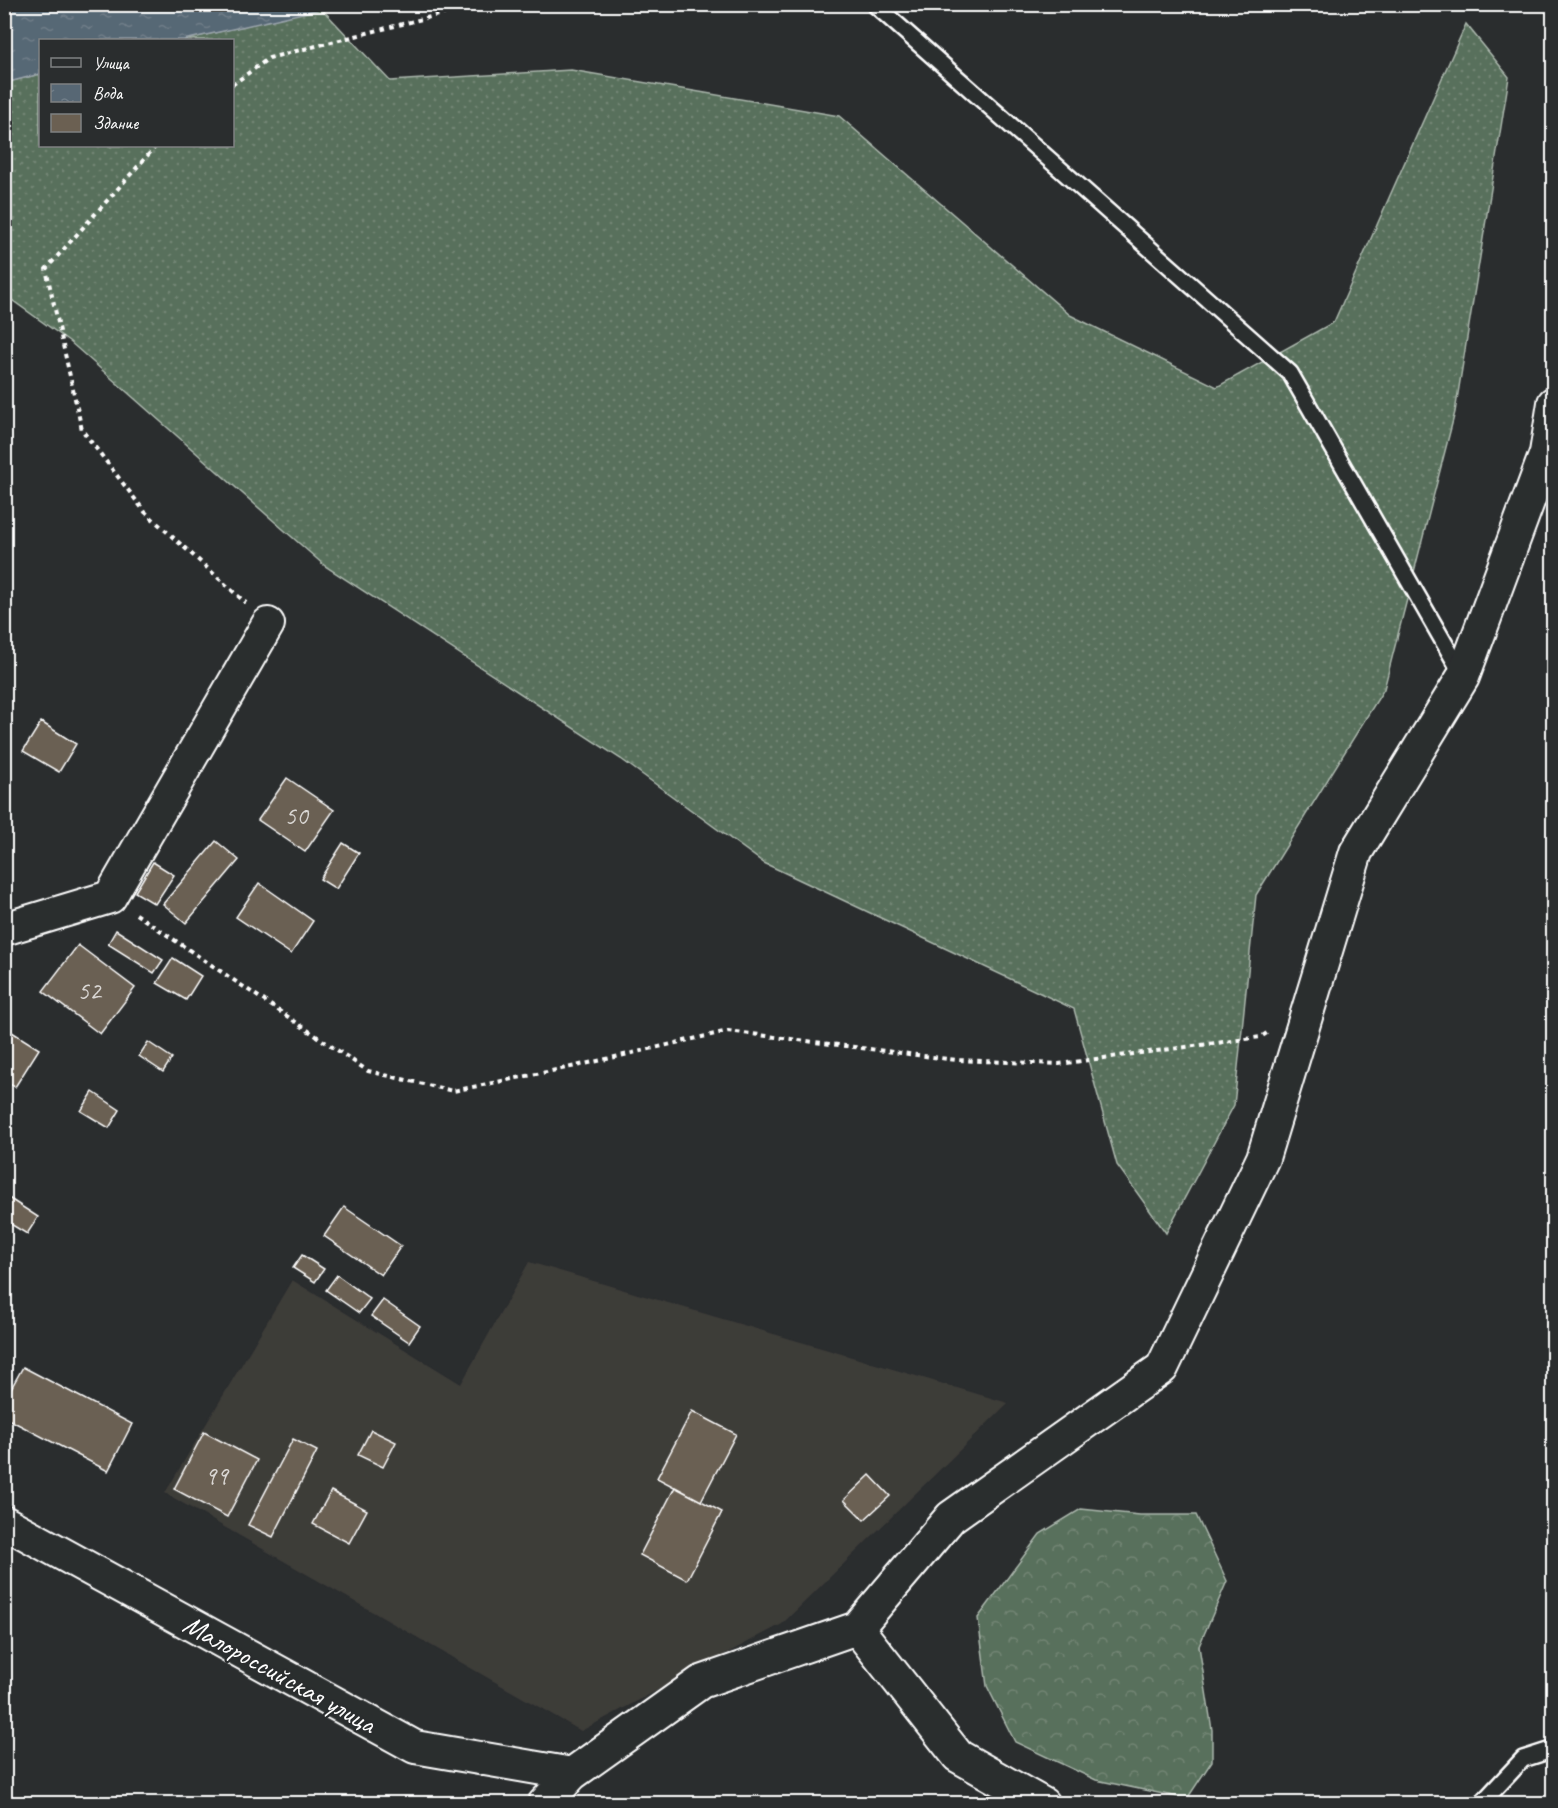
<svg xmlns="http://www.w3.org/2000/svg" width="1558" height="1808" viewBox="0 0 1558 1808" font-family="Caveat,sans-serif">
<style>
.built{fill:#3e3c39}
.grass{fill:url(#grass-dots);stroke:#acb8ae;stroke-width:1.5}
.forest{fill:url(#forest-crowns);stroke:#acb8ae;stroke-width:1.5}
.water{fill:url(#water-ripples);stroke:#9aa4ac;stroke-width:1.5}
.building{fill:#6b6052;stroke:#fff;stroke-width:1.5}
.lines{fill:none;stroke-linecap:round;stroke-linejoin:round}
.service-casing{stroke:#fff;stroke-width:20}
.minor-casing{stroke:#fff;stroke-width:36}
.path{stroke:#fff;stroke-width:4;stroke-dasharray:4.5 4.5;stroke-linecap:butt}
.service{stroke:#2a2d2e;stroke-width:15}
.minor{stroke:#2a2d2e;stroke-width:32}
.labels{text-anchor:middle;stroke-width:4.5;stroke-linejoin:round;paint-order:stroke}
.number-label{font-size:26px;fill:#dad7d4}
.street-label{font-size:28px;fill:#fff;stroke:#2a2d2e}
</style>
<defs>
<pattern id="grass-dots" width="8" height="8" patternUnits="userSpaceOnUse" patternTransform="scale(1.5)"><rect width="8" height="8" fill="#59705c"/><path d="M2 2h.1M6 6h.1" fill="none" stroke="#728574" stroke-width="1.8" stroke-linecap="round"/></pattern>
<pattern id="forest-crowns" width="20" height="18" patternUnits="userSpaceOnUse" patternTransform="scale(1.5)"><rect width="20" height="18" fill="#59705c"/><path d="M2 6a3 3 0 1 1 6 0M12 15a3 3 0 1 1 6 0" fill="none" stroke="#728574"/></pattern>
<pattern id="water-ripples" width="26" height="14" patternUnits="userSpaceOnUse" patternTransform="scale(1.5)"><rect width="26" height="14" fill="#576774"/><path d="M2 4q2-2 4 0t4 0M15 11q2-2 4 0t4 0" fill="none" stroke="#707e89"/></pattern>
</defs>
<rect width="100%" height="100%" fill="#2a2d2e"/>
<filter id="ink" filterUnits="userSpaceOnUse"><feTurbulence type="fractalNoise" baseFrequency=".0167" numOctaves="2"/><feDisplacementMap in="SourceGraphic" scale="12" xChannelSelector="R" yChannelSelector="G"/><feConvolveMatrix kernelMatrix="1 2 1 2 8 2 1 2 1" color-interpolation-filters="sRGB"/></filter>
<g filter="url(#ink)">
<path class="built" d="M529,1262l479,141 -226,221 -201,107 -416,-238 127,-213 169,104z"/>
<path class="grass" d="M321,8l69,73 181,-11 268,46 231,199 147,72 117,-65 132,-298 43,53 -54,335 -71,277 -128,206 -22,210 -68,128 -49,-68 -43,-156 -310,-146 -143,-104 -296,-193 -256,-225 -64,-46 -1,-212 36,-9v72h192v-106h-48z"/>
<path class="forest" d="M1081,1509l59,6h56l31,66 -28,65 13,84v31l-25,38 -91,-19 -81,-38 -28,-56 -9,-68 62,-84z"/>
<path class="water" d="M4,5l1,-1 333,1 -154,35h-144v34l-35,9z"/>
<path class="building" d="M41,722l35,22 -17,28 -36,-21z
M287,778l47,32 -29,42 -47,-32z
M216,841l23,19 -53,63 -23,-19z
M343,843l16,10 -23,36 -16,-10z
M153,862l21,13 -19,29 -20,-12z
M259,883l54,38 -22,33 -55,-37z
M116,930l47,30 -9,13 -46,-29z
M78,945l57,43 -35,46 -57,-43z
M173,958l28,18 -15,24 -29,-17z
M4,1027l35,22 -24,38 -11,-6z
M148,1042l24,16 -9,14 -24,-16z
M93,1092l27,18 -11,18 -28,-17z
M7,1197l31,20 -11,17 -23,-14v-18z
M344,1207l57,39 -20,29 -57,-39z
M302,1255l22,14 -9,13 -22,-14z
M337,1275l33,24 -11,14 -33,-23z
M383,1300l37,26 -11,16 -38,-26z
M23,1367l109,57 -24,47 -104,-54v-16z
M692,1411l44,23 -35,67 -44,-23z
M371,1430l25,12 -13,25 -25,-12z
M204,1432l53,28 -30,57 -53,-28z
M293,1439l24,12 -44,86 -25,-12z
M870,1475l20,21 -26,24 -20,-20z
M675,1487l47,25 -35,68 -47,-25z
M331,1491l36,19 -18,33 -36,-19z"/>
<g class="lines">
<defs>
<path id="service" d="M874,4l416,369 172,301
M1481,1804l42,-45 31,-10"/>
<path id="minor" d="M4,929l106,-32 158,-273
M4,1522l411,225 157,27
M857,1628l94,-111 211,-149 101,-210 93,-306 107,-175 83,-224 8,-50
M544,1804l28,-30 129,-92 156,-54 101,128 85,48"/>
</defs>
<use href="#service" class="service-casing"/>
<use href="#minor" class="minor-casing"/>
<path class="path" d="M232,85l37,-27 212,-54
M156,146l-110,123 36,161 63,82 101,91
M136,914l232,157 85,20 123,-25 152,-35 228,29 103,4 202,-27 6,-4"/>
<use href="#service" class="service"/>
<use href="#minor" class="minor"/>
</g>
</g>
<g class="labels">
<g class="number-label">
<text x="296" y="824">50</text>
<text x="89" y="999">52</text>
<text x="216" y="1484">99</text>
</g>
<g class="street-label">
<text transform="translate(280 1673) rotate(29)" y="10">Малороссийская улица</text>
</g>
</g>
<rect width="1558" height="1808" fill="none" stroke="#2a2d2e" stroke-width="24"/>
<rect x="12" y="12" width="1534" height="1784" fill="none" stroke="#fff" stroke-width="2" filter="url(#ink)"/>
<rect x="39" y="39" width="195" height="108" fill="#2a2d2e" stroke="#7f8182" stroke-width="1.5"/>
<rect x="51" y="58" width="30" height="9" fill="#2a2d2e" stroke="#7f8182" stroke-width="1.5"/>
<text x="93" y="69" font-size="18" fill="#ffffff">Улица</text>
<rect x="51" y="84" width="30" height="18" fill="url(#water-ripples)" stroke="#7f8182" stroke-width="1.5"/>
<text x="93" y="99" font-size="18" fill="#ffffff">Вода</text>
<rect x="51" y="114" width="30" height="18" fill="#6b6052" stroke="#7f8182" stroke-width="1.5"/>
<text x="93" y="129" font-size="18" fill="#ffffff">Здание</text>
</svg>
